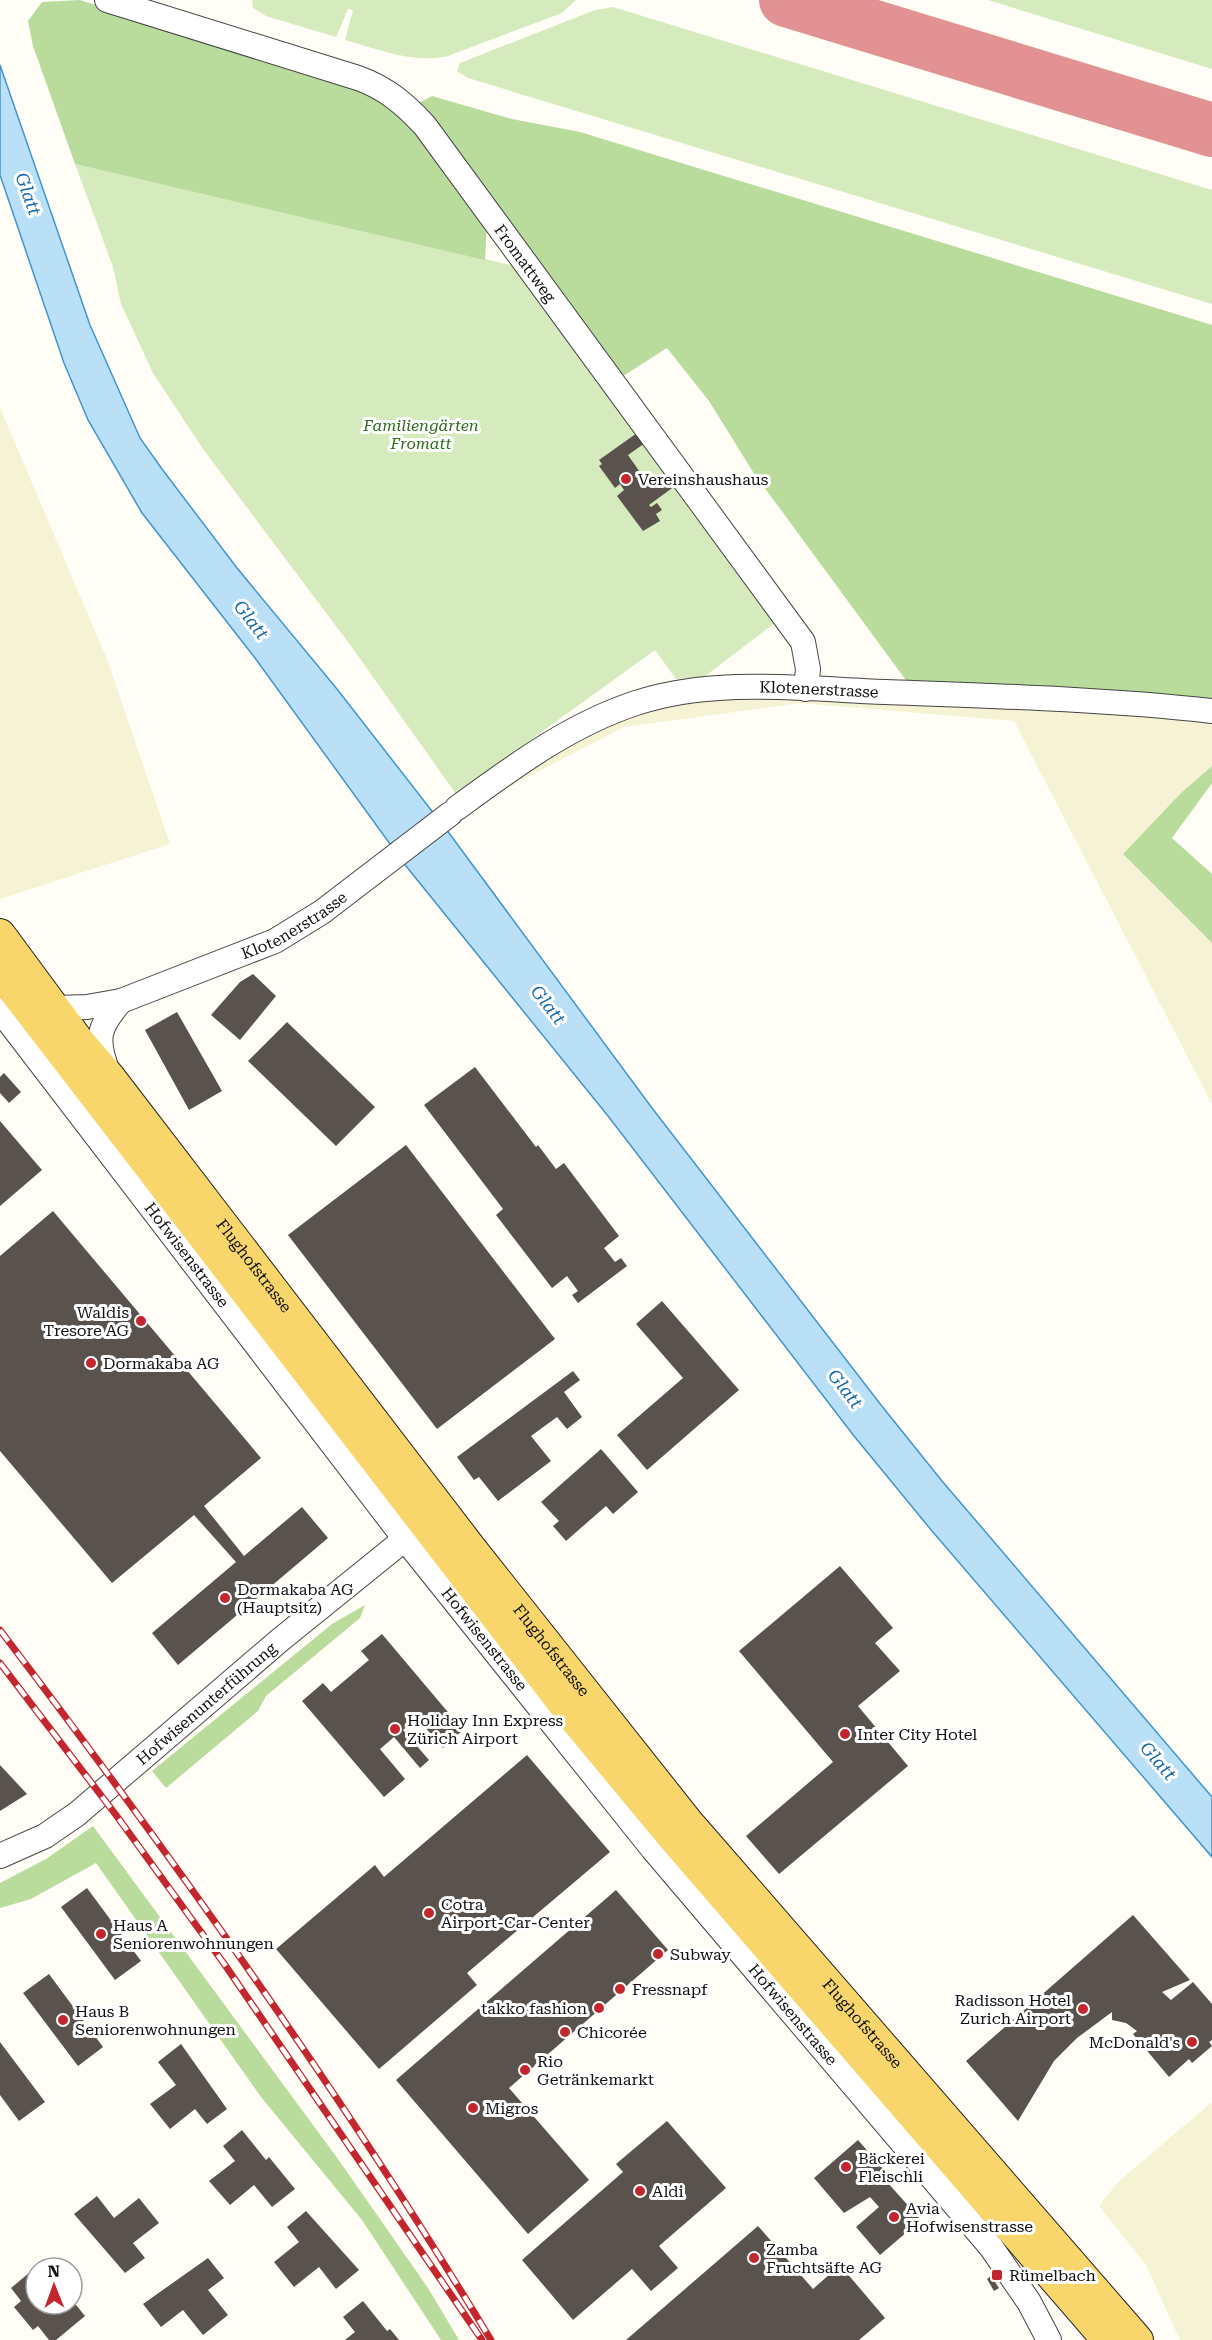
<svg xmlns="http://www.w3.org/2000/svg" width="1212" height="2340" viewBox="0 0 1212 2340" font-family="'Roboto Serif',serif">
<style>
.farmland{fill:#f6f3d4}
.green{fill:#d5ebbd}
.forest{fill:#b9dc9c}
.water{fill:#b9e0f7;stroke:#3f96cf;stroke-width:1.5}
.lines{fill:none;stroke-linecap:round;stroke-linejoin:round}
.taxiway{stroke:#e29292;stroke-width:54}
.building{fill:#5a524d}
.minor-casing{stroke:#444;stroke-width:26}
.major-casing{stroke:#222;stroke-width:32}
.minor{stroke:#fff;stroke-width:24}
.major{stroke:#f9d66b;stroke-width:30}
.rail-casing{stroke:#c4262e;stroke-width:7}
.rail{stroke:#fff;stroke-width:4.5;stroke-dasharray:14;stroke-linecap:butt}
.poi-dot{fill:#c4262e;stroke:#fff;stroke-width:2}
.labels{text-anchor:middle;stroke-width:6;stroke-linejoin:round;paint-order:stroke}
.street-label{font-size:16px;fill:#111;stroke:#fff}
.park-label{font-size:16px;font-style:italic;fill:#2f6b1f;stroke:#fff}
.poi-label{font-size:16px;fill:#111;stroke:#fff;text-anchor:start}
.water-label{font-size:18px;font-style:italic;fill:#1768a6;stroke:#fff}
</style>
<rect width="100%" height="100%" fill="#fffdf5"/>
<path class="farmland" d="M0,408l107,251 63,185 -170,55z
M752,695l178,7 282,18v46l-31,27 -58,61 89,89v161l-198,-383 -214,-18 -176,24 -167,87 55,-36 94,-54 60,-19z
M1212,2102v238h-32l-34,-75 -47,-59 19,-24z"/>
<path class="green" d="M252,0h324l-14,13 -114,43c-35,8 -70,-7 -103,-16l8,-30 -5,-1 -12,28 -70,-21 -13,-8z
M988,0h224v69z
M613,7l599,183v114l-744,-226 -11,-7 3,-8 135,-53z
M75,164l453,105 252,350 -76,58 -28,2 -21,-29 -199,144 -105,-148 -148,-197 -50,-76 -32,-69 -8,-37z"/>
<path class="forest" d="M80,0l278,87 34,17 95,119 -2,37 -410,-96 -42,-118 -5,-25 14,-19z
M432,96l80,23 68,13 632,193v376l-304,-18 -155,-211 -44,-71 -42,-53 -47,30 -203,-274z
M1212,766v17l-40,55 40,36v69l-89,-89 58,-61z
M365,1605l-5,13 -94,78 -8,15 -92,77 -14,-17 180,-147z
M93,1826l245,333 90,129 31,52h-18l-79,-120 -101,-123 -165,-234 -65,36 -31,9v-25l46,-24z"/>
<path class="water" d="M0,65l90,260 50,113 22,31 75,99 100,121 112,144 203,275 229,297 61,76 270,316v60l-280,-326 -78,-95 -246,-320 -202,-250 -151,-208 -113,-145 -54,-93 -24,-57 -64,-188z"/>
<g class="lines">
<path class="taxiway" d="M786,0l426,130"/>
</g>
<path class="building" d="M637,433l8,10 -17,12 23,33 21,-14 7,9 -30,22 2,2 6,-4 5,7 -6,4 4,7 -17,10 -26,-35 7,-6 -4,-6 -5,4 -16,-22 3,-2 -3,-4z
M253,974l23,22 -36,44 -29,-25 29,-33z
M177,1012l45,79 -33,19 -44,-80z
M287,1022l88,85 -39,39 -88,-85z
M475,1067l61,80 2,-2 18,24 8,-6 55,73 -15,12 11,14 6,-4 6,8 -49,37 -6,-8 6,-4 -11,-15 -15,12 -56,-73 7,-6 -79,-104z
M4,1073l17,19 -12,11 -9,-10v-16z
M0,1121l42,49 -42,36z
M406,1145l149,194 -118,90 -149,-194z
M53,1211l208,247 -57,48 40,50 58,-49 26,31 -150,127 -26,-32 84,-71 -42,-47 -82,68 -112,-132v-195z
M662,1301l77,89 -92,80 -30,-35 66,-57 -47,-54z
M573,1371l7,9 -16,12 18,25 -15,12 -10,-12 -26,19 20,25 -53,40 -19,-24 -5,3 -17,-23z
M601,1449l37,43 -25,22 -7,-8 -40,35 -13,-15 6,-5 -18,-19z
M840,1566l53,62 -18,15 25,28 -42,35 50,60 -129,108 -33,-38 87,-74 -94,-111z
M382,1634l81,96 -20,18 -26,-30 -14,12 26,30 -9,8 -26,-31 -14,12 25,30 -21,18 -82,-96 21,-18 8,9 38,-32 -8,-9z
M527,1755l83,97 -143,121 10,12 -98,84 -103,-120 99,-84 9,12z
M0,1765l27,29 -27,17z
M87,1888l54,73 -26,19 -54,-73z
M616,1890l52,60 -159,138 80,92 -61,54 -132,-154z
M1133,1915l57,65 -28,12 9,8 22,-18 19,22v36l-3,2 3,4 -20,17 -3,-4 -20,18 -36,-43 4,-3 -11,-8 -14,-3v-8l-35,26 -23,23 -36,60 -52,-60z
M49,1974l54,73 -25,19 -55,-73z
M0,2042l45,60 -26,19 -19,-26z
M181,2044l46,65 -20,15 -12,-15 -25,20 -20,-25 26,-19 -18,-23z
M667,2121l59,67 -67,58 19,22 -27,23 -19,-22 -59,51 -51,-60 101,-88 -7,-8z
M242,2130l24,30 3,-3 26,32 -23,18 -18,-22 -24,20 -21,-24 26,-20 -12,-15z
M858,2140l33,38 -4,4 34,38 -41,35 -24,-28 23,-20 -9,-10 -26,16 -30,-35z
M97,2196l17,22 25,-20 20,25 -26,20 12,15 -20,15 -51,-59z
M306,2211l53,59 -23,19 -17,-22 -25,20 -20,-25 25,-20 -12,-15z
M758,2226l55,63 27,-24 45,53 -26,22h-233z
M208,2258l16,20 -16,12 20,25 -25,20 -20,-25 -22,17 -18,-23z
M41,2263l4,5h-9v36h36v-4l13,16 -29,24h-7l-11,-14 -5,4 -19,-23 7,-6 -10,-13z
M991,2276l8,12 -5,3 -7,-12z
M363,2301l24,30 3,-2 9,11h-54l10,-8 -12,-15z"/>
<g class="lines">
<defs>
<g id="minor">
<path id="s1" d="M107,0l251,78c28,10 47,26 67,48l378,516 5,27 -2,20"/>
<path id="s2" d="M457,808c56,-41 112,-83 179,-105 78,-26 169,-14 249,-11 109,4 219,7 327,19"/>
<path id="s3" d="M55,1008l32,-1 34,-6 154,-60 47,-29 128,-98"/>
<path id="s4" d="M0,1010l405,529 247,309 339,399 38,55 20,38"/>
<path d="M108,1072c-13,-33 -10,-45 13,-71"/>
<path id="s5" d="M0,1856l45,-20 32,-22 203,-174 125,-101"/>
</g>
<g id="major">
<path id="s6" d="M0,934l79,107 31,36 361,471 217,274 450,518"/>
<path d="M0,973l580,753 93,112 434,502"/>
</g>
</defs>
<use href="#minor" class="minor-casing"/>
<use href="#major" class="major-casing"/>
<use href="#minor" class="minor"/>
<use href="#major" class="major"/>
<defs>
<path id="rail" d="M0,1630c174,229 342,464 491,710
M0,1663l116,152 109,150 257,375"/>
</defs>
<use href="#rail" class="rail-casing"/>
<use href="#rail" class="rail"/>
</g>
<g class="poi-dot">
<circle cx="626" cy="479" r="6"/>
<circle cx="141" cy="1321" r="6"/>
<circle cx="91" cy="1363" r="6"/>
<circle cx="225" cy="1598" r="6"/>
<circle cx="395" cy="1729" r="6"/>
<circle cx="845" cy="1734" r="6"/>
<circle cx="429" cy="1913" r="6"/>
<circle cx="101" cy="1934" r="6"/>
<circle cx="658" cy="1954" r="6"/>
<circle cx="620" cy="1989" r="6"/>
<circle cx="599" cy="2008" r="6"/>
<circle cx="1083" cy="2009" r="6"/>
<circle cx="63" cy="2020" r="6"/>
<circle cx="565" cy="2032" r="6"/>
<circle cx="1192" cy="2042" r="6"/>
<circle cx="525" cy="2070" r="6"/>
<circle cx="473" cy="2108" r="6"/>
<circle cx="846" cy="2167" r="6"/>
<circle cx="640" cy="2191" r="6"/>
<circle cx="894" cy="2217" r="6"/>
<circle cx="754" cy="2258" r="6"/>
<rect x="991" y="2269" width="12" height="12" rx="3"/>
</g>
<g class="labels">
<g class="street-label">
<text dy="6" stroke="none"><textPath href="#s1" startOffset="516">Fromattweg</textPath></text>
<text dy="6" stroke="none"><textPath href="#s2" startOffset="393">Klotenerstrasse</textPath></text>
<text dy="6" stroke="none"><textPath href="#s3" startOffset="256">Klotenerstrasse</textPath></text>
<text dy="6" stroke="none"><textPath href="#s4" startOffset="308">Hofwisenstrasse</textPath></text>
<text dy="6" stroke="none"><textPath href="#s6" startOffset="418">Flughofstrasse</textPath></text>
<text dy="6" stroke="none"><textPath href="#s4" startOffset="794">Hofwisenstrasse</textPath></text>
<text dy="6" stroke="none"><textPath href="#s6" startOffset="904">Flughofstrasse</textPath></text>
<text dy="6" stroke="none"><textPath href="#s5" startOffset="258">Hofwisenunterführung</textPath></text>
<text dy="6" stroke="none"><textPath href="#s4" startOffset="1280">Hofwisenstrasse</textPath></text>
<text dy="6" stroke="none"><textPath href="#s6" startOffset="1390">Flughofstrasse</textPath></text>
</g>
<g class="park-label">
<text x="421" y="431">Familiengärten<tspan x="421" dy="18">Fromatt</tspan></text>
</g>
<g class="poi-label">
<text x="638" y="485">Vereinshaushaus</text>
<text x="129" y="1318" text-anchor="end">Waldis<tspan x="129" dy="18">Tresore AG</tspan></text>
<text x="103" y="1369">Dormakaba AG</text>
<text x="237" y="1595">Dormakaba AG<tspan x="237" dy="18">(Hauptsitz)</tspan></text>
<text x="407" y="1726">Holiday Inn Express<tspan x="407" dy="18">Zürich Airport</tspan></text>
<text x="857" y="1740">Inter City Hotel</text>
<text x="441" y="1910">Cotra<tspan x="441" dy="18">Airport-Car-Center</tspan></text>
<text x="113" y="1931">Haus A<tspan x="113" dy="18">Seniorenwohnungen</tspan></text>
<text x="670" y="1960">Subway</text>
<text x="632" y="1995">Fressnapf</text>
<text x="1071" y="2006" text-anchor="end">Radisson Hotel<tspan x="1071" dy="18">Zurich Airport</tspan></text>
<text x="587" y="2014" text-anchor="end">takko fashion</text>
<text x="75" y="2017">Haus B<tspan x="75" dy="18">Seniorenwohnungen</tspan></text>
<text x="577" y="2038">Chicorée</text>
<text x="1180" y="2048" text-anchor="end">McDonald's</text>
<text x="537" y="2067">Rio<tspan x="537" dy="18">Getränkemarkt</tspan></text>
<text x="485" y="2114">Migros</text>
<text x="858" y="2164">Bäckerei<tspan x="858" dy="18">Fleischli</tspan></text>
<text x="652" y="2197">Aldi</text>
<text x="906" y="2214">Avia<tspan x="906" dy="18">Hofwisenstrasse</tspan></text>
<text x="766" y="2255">Zamba<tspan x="766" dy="18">Fruchtsäfte AG</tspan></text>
<text x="1009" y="2281">Rümelbach</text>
</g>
<g class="water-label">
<text transform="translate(28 194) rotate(70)" y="6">Glatt</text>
<text transform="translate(251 620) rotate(52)" y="6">Glatt</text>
<text transform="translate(548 1005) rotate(52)" y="6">Glatt</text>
<text transform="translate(845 1389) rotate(52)" y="6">Glatt</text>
<text transform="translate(1158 1761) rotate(49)" y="6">Glatt</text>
</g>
</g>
<g transform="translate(54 2286) rotate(359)"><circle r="28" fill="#ffffff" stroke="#a0a0a0" stroke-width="1.5"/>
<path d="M0-4.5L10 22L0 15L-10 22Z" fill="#c4262e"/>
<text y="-9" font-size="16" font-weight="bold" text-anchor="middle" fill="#111111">N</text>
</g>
</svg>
